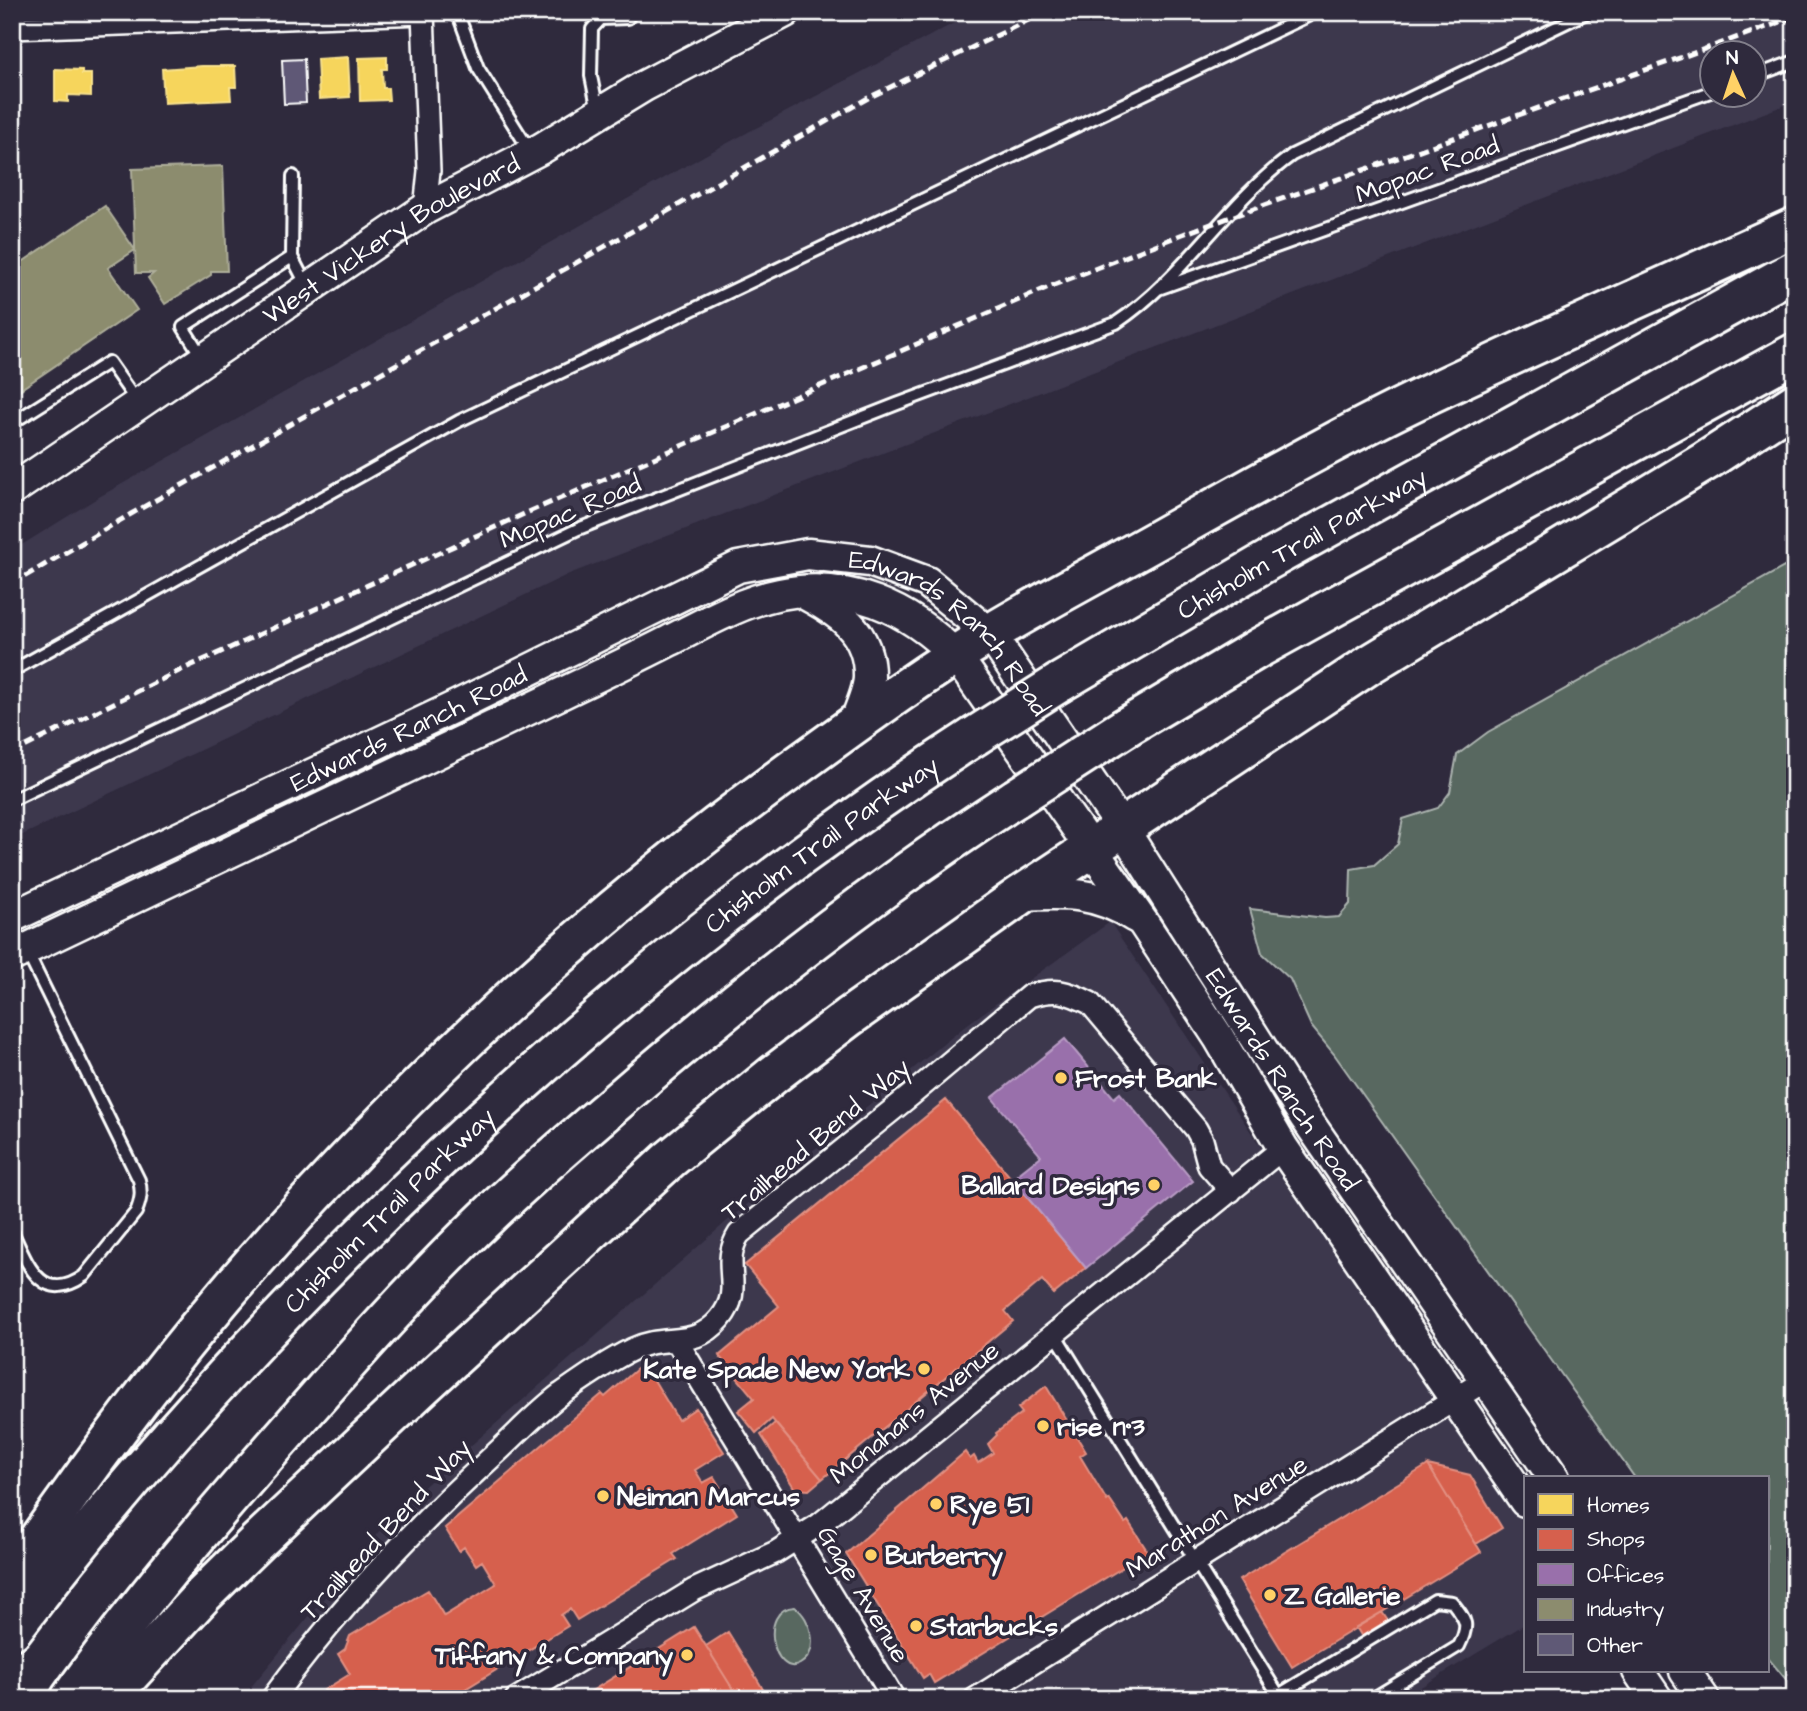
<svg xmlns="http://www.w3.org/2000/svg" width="1807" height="1711" viewBox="0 0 1807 1711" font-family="'Architects Daughter',sans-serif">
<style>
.built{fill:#3d384e;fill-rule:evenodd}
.green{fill:#596860;stroke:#acb4b0;stroke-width:2}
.homes{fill:#f6d55c;stroke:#f9e28d;stroke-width:2}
.shops{fill:#d6604d;stroke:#e29082;stroke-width:2}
.offices{fill:#9970ab;stroke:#b89bc4;stroke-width:2}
.industry{fill:#8c8c6e;stroke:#aeae9a;stroke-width:2}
.building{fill:#5f5976;stroke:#fff;stroke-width:2}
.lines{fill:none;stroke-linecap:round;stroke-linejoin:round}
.lane-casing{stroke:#fff;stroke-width:16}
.street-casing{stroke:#fff;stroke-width:26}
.secondary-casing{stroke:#fff;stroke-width:35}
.highway-casing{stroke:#fff;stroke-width:44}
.lane{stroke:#2f2a3d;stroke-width:10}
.street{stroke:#2f2a3d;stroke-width:21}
.secondary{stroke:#2f2a3d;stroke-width:30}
.highway{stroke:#2f2a3d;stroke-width:38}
.rail{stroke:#fff;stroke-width:5;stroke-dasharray:10 5;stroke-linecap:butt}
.highway-bridge-casing{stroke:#fff;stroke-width:44;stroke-linecap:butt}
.highway-bridge{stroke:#2f2a3d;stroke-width:38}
.poi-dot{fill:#ffd166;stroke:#2f2a3d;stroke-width:2.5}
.labels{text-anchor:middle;stroke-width:7;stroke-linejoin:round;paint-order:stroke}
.street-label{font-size:26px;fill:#fff;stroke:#2f2a3d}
.poi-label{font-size:26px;font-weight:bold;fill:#fff;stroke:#2f2a3d;text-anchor:start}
</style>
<rect width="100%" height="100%" fill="#2f2a3d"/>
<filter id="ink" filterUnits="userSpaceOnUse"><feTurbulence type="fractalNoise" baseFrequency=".0143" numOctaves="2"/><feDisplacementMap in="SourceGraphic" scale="14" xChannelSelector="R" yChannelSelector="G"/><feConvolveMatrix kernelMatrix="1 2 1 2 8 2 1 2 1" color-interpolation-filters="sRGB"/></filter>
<g filter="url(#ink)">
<path class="built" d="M975,12h820v89l-1226,473 -557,266v-289l87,-54 608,-343zM1713,52h42v42h-42z
M1110,922l175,261 240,342v99l-124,75h-1160l154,-187 338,-296 236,-193z"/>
<path class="green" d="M1795,561v1129l-28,-33v-179h-132l-301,-424 -23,-28 -21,-47 -28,-26 -12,-44 75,9 14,-1 11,-13 1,-35 23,-4 24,-21 5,-25 35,-11 12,-16 7,-37 31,-23z
M795,1607c16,11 26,45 5,57 -26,15 -43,-56 -5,-57z"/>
<path class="homes" d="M348,57l2,40 -31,2 -2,-40z
M387,57v12h-5l1,19h5l1,12 -29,1 -1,-43z
M202,66h33l1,21h-6l1,13 -67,3 -2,-34z
M55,69l27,1v4h9v22l-23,-1v7l-13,-1z"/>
<path class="shops" d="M946,1100l140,168 -32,26 -12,-14 -37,31 8,10 -191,158 -50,-60 -16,14 -18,-22 16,-13 -35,-42 60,-50 -34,-41z
M637,1369l6,10 8,-4 27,45 18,-12 28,44 -29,18 8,13 11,-6 23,37 -64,40 4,5 -100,61 -7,-11 -9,6 7,11 -119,73h-119l-6,-9 26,-16 -12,-20 7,-5 5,-13 78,-46 16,26 52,-32 -14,-23 -6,4 -12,-18 -5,4 -14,-23 157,-134 3,3z
M1046,1386l40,66 -6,4 27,45 2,-2 16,24 3,-2 20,31 -214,131 -5,-9 -6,4 -77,-124 119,-102 5,7 4,-3 4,7 15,-10 -5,-9 9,-9 -1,-2 26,-20 -4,-5z
M775,1423l47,56 -13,11 -14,-1 -34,-54z
M1428,1465l42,10 32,53 -26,16z
M1428,1465l53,87 -189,115 -53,-87z
M1382,1612l8,12 -26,16 -8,-13z
M694,1627l45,72h-160z
M728,1632l32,52 8,15h-29l-33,-53z"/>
<path class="offices" d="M1065,1039l49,59 6,-5 73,88 -107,87 -74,-89 29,-23 -49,-58z"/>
<path class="industry" d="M223,166l4,105h-16v4l-46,29 -17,-26 6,-5h-18l-4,-104z
M105,206l30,44 -27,18 29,42 -125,85v-126z"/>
<path class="building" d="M304,59l2,44 -22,1 -2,-44z"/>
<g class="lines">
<defs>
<path id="lane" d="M450,12l9,5 19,51 52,83
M1755,76l40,-15
M598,111l-7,-35 1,-47 9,-10 27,-1
M292,257l1,-81
M1158,289l555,-198
M202,357l-19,-30 109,-70 15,29
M12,423l97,-61 28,40
M12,671l447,-250 857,-409
M12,800l566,-271 319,-125 219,-81c68,-45 110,-120 176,-168l296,-143
M12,1231c15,32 29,75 72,45l52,-64c5,-12 6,-20 3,-32l-112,-228
M1055,1334l226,365
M1272,1699l163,-99 17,2c14,18 18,22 7,44l-87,53"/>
<path id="street" d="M423,12l6,159 -4,38
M12,28l411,-15
M676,1340l218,359
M272,1699c65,-89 141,-170 222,-244 22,-20 43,-43 67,-61 23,-16 47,-33 72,-45 32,-16 61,1 87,-30 26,-31 -1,-54 19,-85l172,-139 118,-99c26,-8 37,-5 61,7l106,126 6,11 7,26 22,25
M516,1699l178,-109 82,-38 44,-28 463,-376
M975,1699l511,-319"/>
<g id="secondary">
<path id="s1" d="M12,490l413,-281 117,-61 102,-62 141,-74"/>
<path d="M801,592c37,19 69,39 68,85 0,14 -10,33 -14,47"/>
<path d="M1021,895c44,-2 75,-4 114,22"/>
<path id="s2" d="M12,917l442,-210 284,-140 70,-13 62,7 57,21 63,52 133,195 182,288 249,361"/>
<path d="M12,956c180,-85 359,-171 538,-257 40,-19 80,-38 119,-58 36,-18 71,-39 111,-47 68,-14 129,14 176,62l186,265 77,117 64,110 242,353"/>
<path d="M1638,1671l19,28"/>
<path d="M1685,1671l19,28"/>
</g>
<g id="highway">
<path id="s3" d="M1059,683l208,-122 528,-291"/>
<path d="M1126,727l133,-79 536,-295"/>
<path d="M12,1577c67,-97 137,-193 213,-282 173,-202 371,-386 587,-540 58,-42 117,-85 179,-122 62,-37 126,-70 189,-106 86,-48 172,-97 262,-139 116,-55 235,-107 353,-161"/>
<path id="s4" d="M12,1630c104,-138 220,-267 342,-388 190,-189 395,-360 621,-506"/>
<path d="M70,1699c66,-93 141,-181 216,-266 64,-73 128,-146 198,-213 50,-49 105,-94 158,-140 119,-101 243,-198 374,-282"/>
<path d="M107,1699l96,-104 54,-53 164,-154 249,-229 103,-84 76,-58 172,-122 351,-232 334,-202 89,-58"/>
</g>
</defs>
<use href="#lane" class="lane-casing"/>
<use href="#street" class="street-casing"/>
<use href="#secondary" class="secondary-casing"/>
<use href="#highway" class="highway-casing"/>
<use href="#lane" class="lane"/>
<use href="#street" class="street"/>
<use href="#secondary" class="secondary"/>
<use href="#highway" class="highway"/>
<path class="rail" d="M12,584l119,-70 737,-416 177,-86
M12,753l167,-82 345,-157 527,-228 132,-52 612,-217"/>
<defs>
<path id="highway-bridge" d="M975,736l84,-53
M1016,798l110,-71"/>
</defs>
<use href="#highway-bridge" class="highway-bridge-casing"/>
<use href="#highway-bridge" class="highway-bridge"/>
</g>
</g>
<g class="poi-dot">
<circle cx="1061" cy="1078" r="7"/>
<circle cx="1154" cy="1185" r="7"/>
<circle cx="924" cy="1369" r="7"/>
<circle cx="1043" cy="1426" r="7"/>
<circle cx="603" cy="1496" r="7"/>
<circle cx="936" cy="1504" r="7"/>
<circle cx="871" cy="1555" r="7"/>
<circle cx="1270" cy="1595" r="7"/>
<circle cx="916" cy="1626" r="7"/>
<circle cx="687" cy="1655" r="7"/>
</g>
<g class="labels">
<g class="street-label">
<text transform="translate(1427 169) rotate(-20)" y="9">Mopac Road</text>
<text dy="9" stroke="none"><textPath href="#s1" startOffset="455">West Vickery Boulevard</textPath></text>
<text transform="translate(570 511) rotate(-23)" y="9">Mopac Road</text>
<text dy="9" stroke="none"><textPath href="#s3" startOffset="280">Chisholm Trail Parkway</textPath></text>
<text dy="9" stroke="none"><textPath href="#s2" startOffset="1048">Edwards Ranch Road</textPath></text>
<text dy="9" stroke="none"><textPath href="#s2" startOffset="439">Edwards Ranch Road</textPath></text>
<text dy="9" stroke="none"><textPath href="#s4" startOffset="1132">Chisholm Trail Parkway</textPath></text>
<text dy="9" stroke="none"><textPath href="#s2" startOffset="1615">Edwards Ranch Road</textPath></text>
<text transform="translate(815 1139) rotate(-40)" y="9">Trailhead Bend Way</text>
<text dy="9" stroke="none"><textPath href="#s4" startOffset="565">Chisholm Trail Parkway</textPath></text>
<text transform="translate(914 1412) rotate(-39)" y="9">Monahans Avenue</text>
<text transform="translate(1216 1516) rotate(-32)" y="9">Marathon Avenue</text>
<text transform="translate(385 1529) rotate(-47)" y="9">Trailhead Bend Way</text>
<text transform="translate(864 1594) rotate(59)" y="9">Gage Avenue</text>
</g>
<g class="poi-label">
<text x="1075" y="1087">Frost Bank</text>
<text x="1140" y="1194" text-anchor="end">Ballard Designs</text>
<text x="910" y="1378" text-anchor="end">Kate Spade New York</text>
<text x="1057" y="1435">rise n°3</text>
<text x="617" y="1505">Neiman Marcus</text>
<text x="950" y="1513">Rye 51</text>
<text x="885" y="1564">Burberry</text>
<text x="1284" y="1604">Z Gallerie</text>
<text x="930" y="1635">Starbucks</text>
<text x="673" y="1664" text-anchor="end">Tiffany &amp; Company</text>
</g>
</g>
<rect width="1807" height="1711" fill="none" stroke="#2f2a3d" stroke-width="42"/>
<rect x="21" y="21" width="1765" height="1669" fill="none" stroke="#fff" stroke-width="2.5" filter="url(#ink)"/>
<rect x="1524" y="1476" width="245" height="196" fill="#2f2a3d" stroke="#827f8b" stroke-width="2"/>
<rect x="1538" y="1494" width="35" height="21" fill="#f6d55c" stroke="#827f8b" stroke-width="2"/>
<text x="1587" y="1512" font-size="21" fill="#ffffff">Homes</text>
<rect x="1538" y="1529" width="35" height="21" fill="#d6604d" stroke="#827f8b" stroke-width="2"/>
<text x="1587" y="1546" font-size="21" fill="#ffffff">Shops</text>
<rect x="1538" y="1564" width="35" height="21" fill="#9970ab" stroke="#827f8b" stroke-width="2"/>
<text x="1587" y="1582" font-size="21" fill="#ffffff">Offices</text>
<rect x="1538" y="1599" width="35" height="21" fill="#8c8c6e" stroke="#827f8b" stroke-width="2"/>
<text x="1587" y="1616" font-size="21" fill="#ffffff">Industry</text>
<rect x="1538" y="1634" width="35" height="21" fill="#5f5976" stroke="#827f8b" stroke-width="2"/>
<text x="1587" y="1652" font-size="21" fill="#ffffff">Other</text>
<g transform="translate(1733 74) rotate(357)"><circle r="33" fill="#2f2a3d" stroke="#827f8b" stroke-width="2"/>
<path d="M0-5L12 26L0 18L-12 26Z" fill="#ffd166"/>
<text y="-10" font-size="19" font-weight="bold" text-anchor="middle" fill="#ffffff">N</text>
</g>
</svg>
